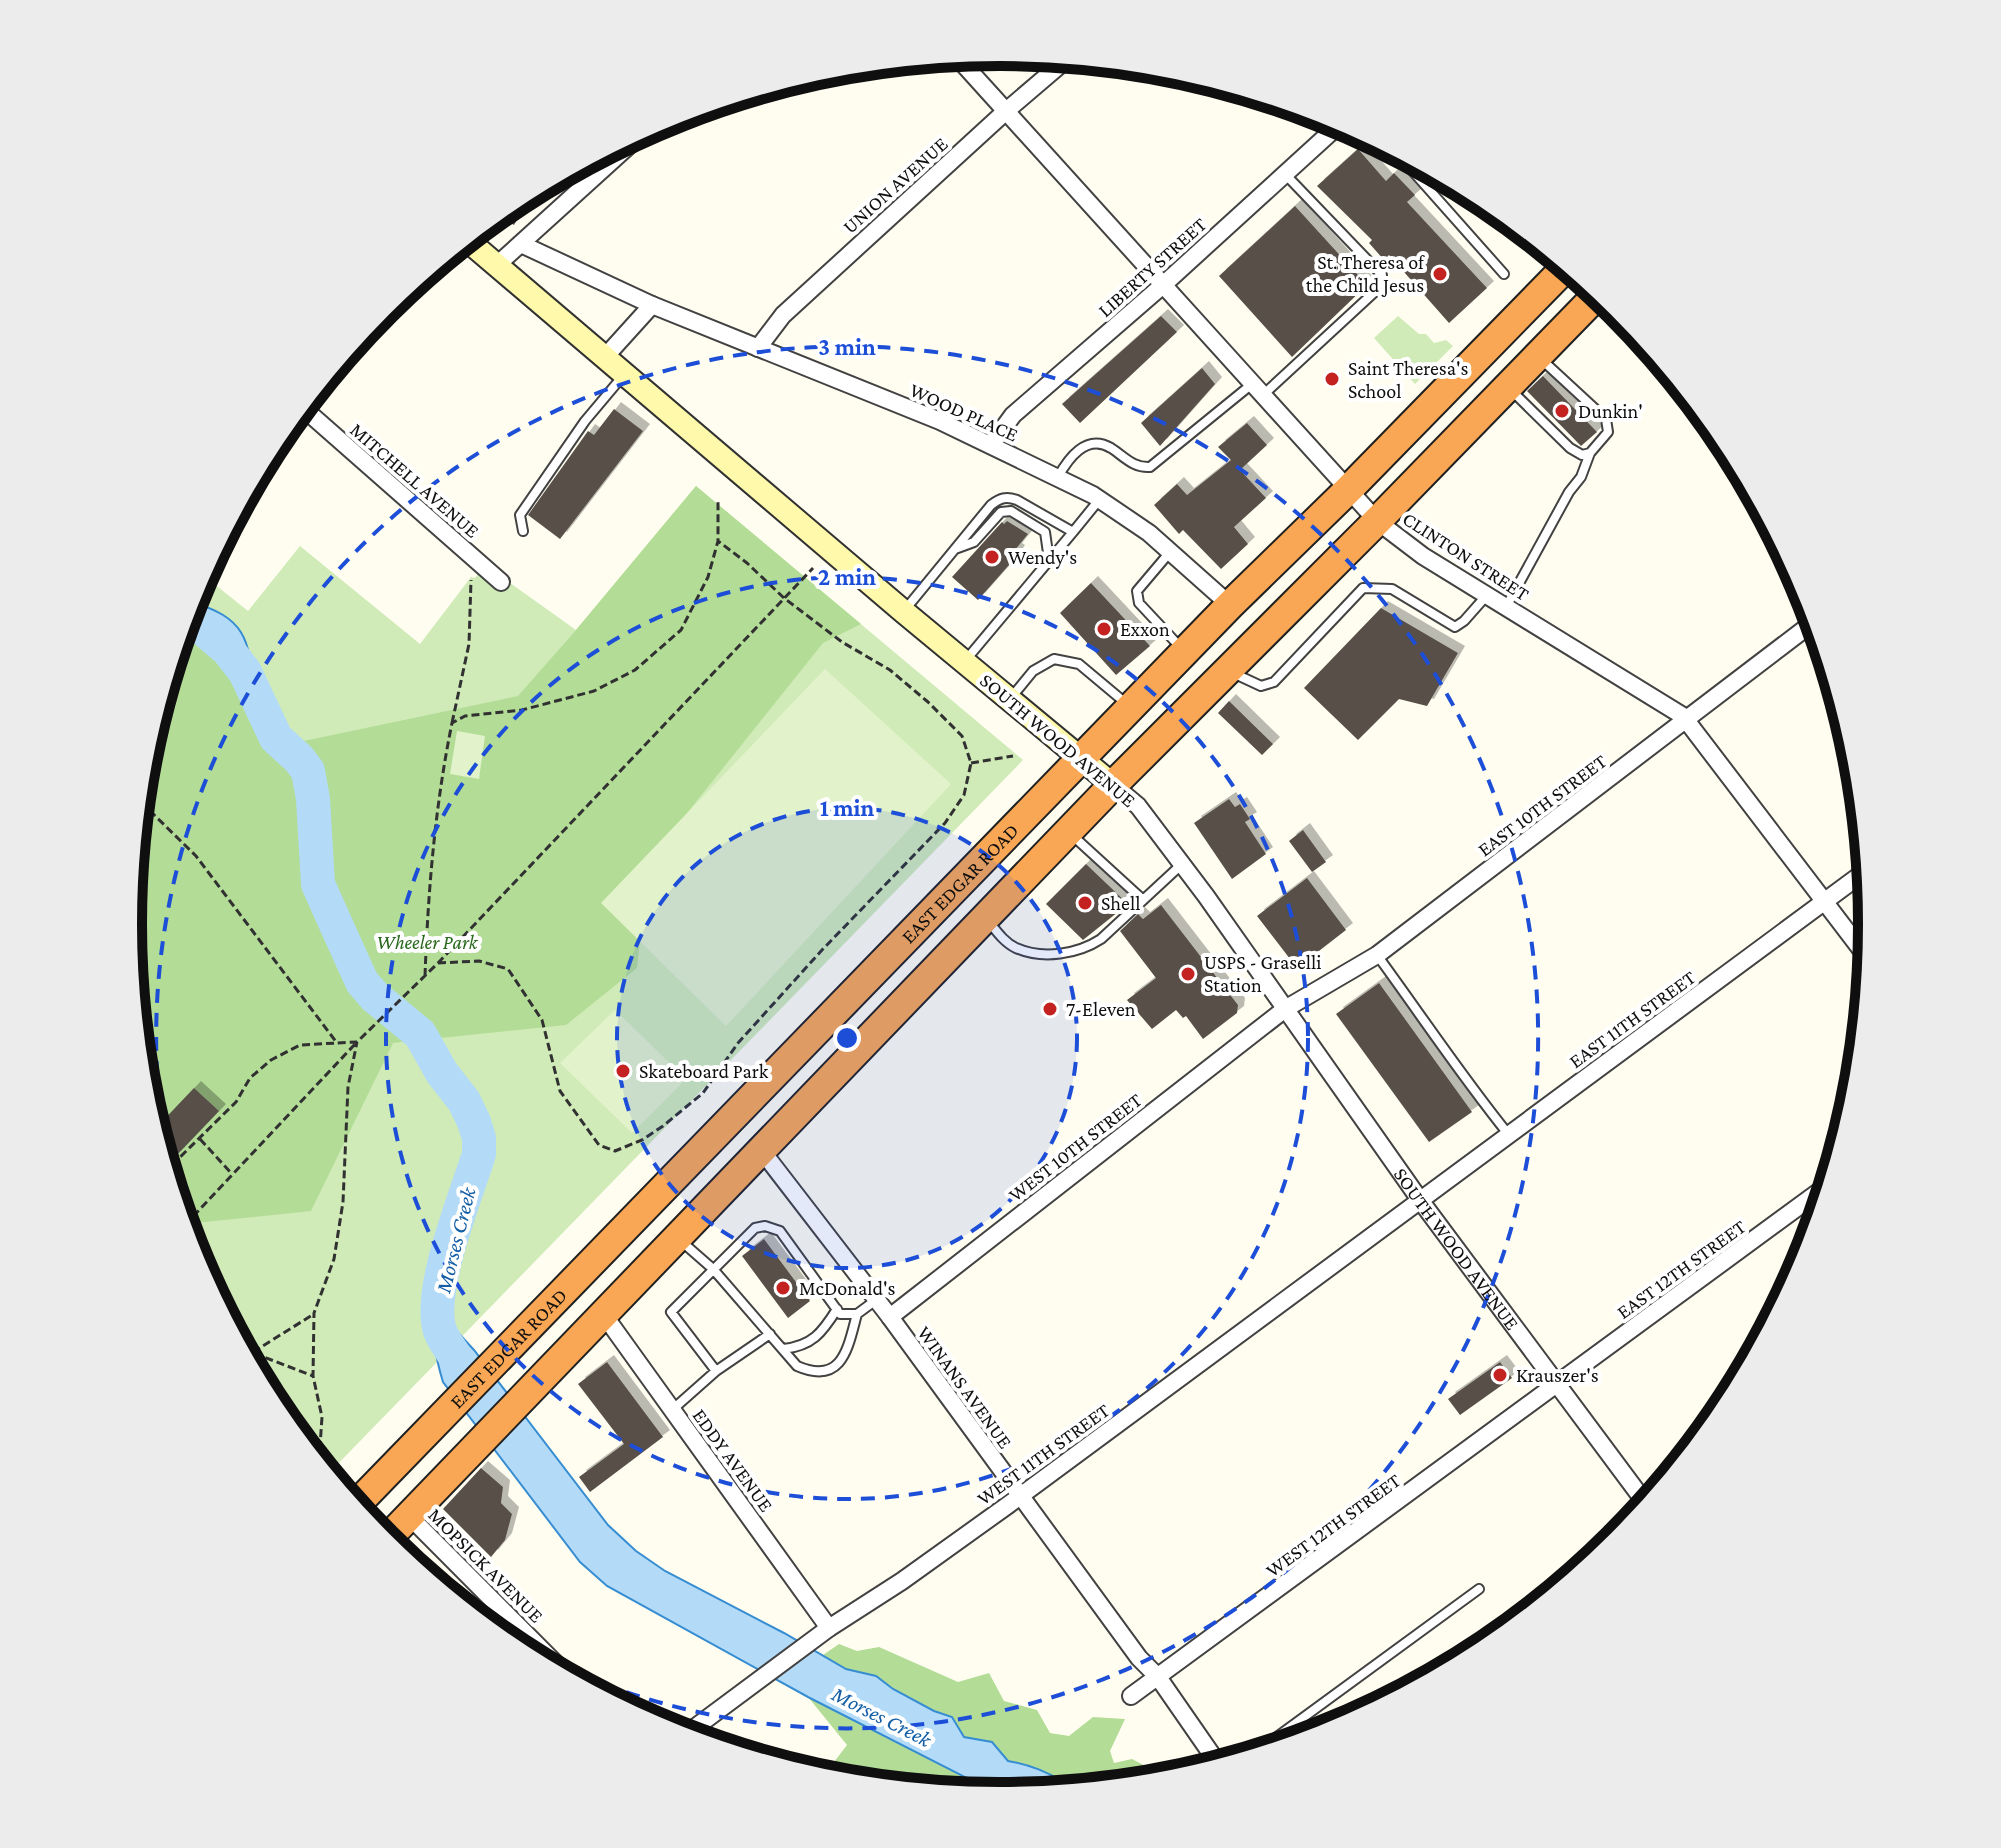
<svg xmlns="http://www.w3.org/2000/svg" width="2001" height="1848" viewBox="0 0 2001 1848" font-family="'Crimson Pro',serif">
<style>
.green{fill:#d0ebb8}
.forest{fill:#b3dc97}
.pitch{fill:#e2f2ca}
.water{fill:#b3dbf8;stroke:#378dd2;stroke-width:2}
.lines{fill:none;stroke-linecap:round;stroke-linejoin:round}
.river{stroke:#b3dbf8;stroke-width:34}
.building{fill:#58504a;filter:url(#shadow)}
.lane-casing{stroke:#424242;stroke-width:12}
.street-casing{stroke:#424242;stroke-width:20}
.secondary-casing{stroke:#313131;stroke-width:26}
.highway-casing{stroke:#202020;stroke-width:32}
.path{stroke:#313131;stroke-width:3;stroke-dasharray:8 4;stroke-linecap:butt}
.lane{stroke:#fff;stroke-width:8}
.street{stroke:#fff;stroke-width:16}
.secondary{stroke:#fffaab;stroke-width:22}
.highway{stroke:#f9a754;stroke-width:28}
.ring{fill:none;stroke:#1d4ed8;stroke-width:4;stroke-dasharray:14 10}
.poi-dot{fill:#c42121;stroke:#fff;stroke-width:3}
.labels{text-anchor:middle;stroke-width:8;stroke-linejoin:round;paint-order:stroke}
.street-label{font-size:20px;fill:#0f0f0f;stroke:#fff}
.poi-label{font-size:20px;fill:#0f0f0f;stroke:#fff;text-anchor:start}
.park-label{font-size:20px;font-style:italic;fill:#28691c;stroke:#fff}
.water-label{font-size:22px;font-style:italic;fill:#135ea5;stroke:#fff}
.rim{fill:none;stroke:#0f0f0f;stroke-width:10}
.centre{fill:#1d4ed8;stroke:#fff;stroke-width:4}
.ring-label{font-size:24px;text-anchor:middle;font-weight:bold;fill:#1d4ed8;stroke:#fff;stroke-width:8;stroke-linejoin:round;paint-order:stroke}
</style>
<defs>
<filter id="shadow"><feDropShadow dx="7" dy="-7" stdDeviation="0" flood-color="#0004"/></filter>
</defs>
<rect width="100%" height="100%" fill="#fffdf0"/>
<path class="green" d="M1398,316l21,18h7l8,9 12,-3 7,6 -38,38 -41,-46z
M696,486l327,274 -694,713 -54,-65 -80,-151 -50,-163 -16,-170 16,-171 50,-163 8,-15 45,36 52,-65 120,98 51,-67 4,1 10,-13 91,65z"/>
<path class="forest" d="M696,486l165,138 -38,19 -175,219 -11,106 -71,57 -173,18 -82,168 -126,13 -40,-130 -16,-170 16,-171 37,-119 38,16 79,92 219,-46 58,-66z
M839,1644l18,7 22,-4 79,35 31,-9 15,28 33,9 13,23 19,3 24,-19 32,2 -15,32 4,12 18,-4 27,14 28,1 -17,5 -98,10c-18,-15 -41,-24 -64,-28l-16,-19 -28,-5 -12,-20 -18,-6 -41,-22 -17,-13 -30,-7 -23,-14z
M808,1697l194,99 -172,-17 1,-13 16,-21z"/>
<path class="pitch" d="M825,669l126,115 -225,242 -125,-123z
M457,731l28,5 -6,43 -29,-5z
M615,1010l71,69 -54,54 -72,-70z"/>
<path class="water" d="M191,602c53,15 59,36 62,87l-33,-39 -38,-16z
M438,1311l36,39 134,175 28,26 29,20 119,62 62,36 30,7 17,13 41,22 18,6 12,20 28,5 16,19c23,4 46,13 64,28l-70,7 -194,-99 -201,-111 -27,-24 -137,-180c-8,-26 -11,-44 -5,-71z"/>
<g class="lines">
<path class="river" d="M187,618l7,3 34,29 17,22 31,66 23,21 9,12 5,28 5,85 16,36 28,62 13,15 45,37 22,39 22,28 10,21 5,16v16c-13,42 -52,136 -39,177 3,8 8,15 13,22"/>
</g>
<path class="building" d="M1358,149l28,32 8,-8 21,22 -8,7 80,86 -38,35 -60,-68 -5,5 -15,-17 3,-3 -55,-54z
M535,189l-21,36 -17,-10 19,-16z
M1295,206l72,79 -75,72 -73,-81z
M1161,316l16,16 -97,91 -18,-19z
M1202,368l13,16 -55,62 -19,-23z
M1543,376l54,56 -16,14 -54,-55z
M614,409l29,22 -83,108 -32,-24 60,-84 6,4z
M1247,423l20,22 -27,25 26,28 -32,29 14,17 -27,25 -38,-39 -4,4 -25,-29 23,-21 10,11 44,-35 -13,-13z
M1007,521l21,13 -13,16 3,2 -9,13 -31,35 -26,-23 50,-55 2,2z
M1091,583l59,63 -34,29 -56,-62z
M1381,608l77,45 -31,53 -28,-7 -41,41 -54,-52z
M1229,701l44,43 -11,11 -44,-42z
M1229,799l6,8 5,-3 10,15 -5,3 21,32 -34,25 -38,-56z
M1303,830l23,32 -14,10 -23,-31z
M1086,864l42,40 -45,36 -37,-36z
M1307,878l39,52 -49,38 -40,-52z
M1161,905l77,100 -1,8 -34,26 -17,-23 -3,2 -7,-8 -24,19 -25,-29 29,-22 -36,-47 18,-17 5,5z
M1379,983l93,129 -43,30 -93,-128z
M194,1088l25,23 -45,47 -13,-12 -5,-18z
M764,1239l46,62 -22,17 -46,-62z
M607,1362l56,75 -73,55 -11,-15 45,-33 -46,-60z
M1500,1362l12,16 -52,37 -12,-16z
M481,1468l22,19 -2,16 11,11 -7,26 -14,17 -48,-48z"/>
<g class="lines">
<defs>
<path id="lane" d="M1394,150l110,124
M1511,390l59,58 12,7 8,-2 18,-21 -2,-13 -65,-60
M1263,395l118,-109 1,-11 -97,-101
M1058,477c10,-18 28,-44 53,-29 14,9 22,20 39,19l102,-83
M523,531l-3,-16 65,-94 37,-44
M1073,532l26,-32
M955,549l19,-7 27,-30 10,-1 34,21 4,28
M1170,552l-33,39 2,12 43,46
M1506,607l63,-115 12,-15 9,-24
M904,611l87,-106c9,-7 15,-9 26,-5l56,32 -108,129
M1233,673l28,13 13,-4 89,-94 29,1 63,38 9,-6 23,-26
M1010,699l23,-28 21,-12 25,5 49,41
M1072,835l70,64
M989,922c8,10 16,21 27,26 27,12 62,6 85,-9l81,-75
M1377,955c44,60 85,122 132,180
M681,1241l32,28 84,97c46,20 51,-19 60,-52
M783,1349c29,-3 39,-16 54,-40
M716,1371l-45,-59 84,-84 10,-2 15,5 60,83h17l19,-14
M672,1410l44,-39 54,-37
M510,1644l14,-12
M1271,1741l17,3
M1252,1755l227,-166"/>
<g id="street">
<path d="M956,56l421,465 46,35 260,160 186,244"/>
<path d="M521,244l131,61 288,116 153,74 56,38 81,72"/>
<path d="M497,265l150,-136"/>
<path d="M758,348l25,-33 223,-204 61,-52"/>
<path d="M605,357l47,-52"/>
<path d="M302,407l199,175"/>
<path d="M991,445l22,-30 150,-130 179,-163"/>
<path id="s1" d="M1113,785l25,21 68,90 214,304 227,305"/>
<path d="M762,1151l128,166 249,341 19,19 61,88"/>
<path d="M604,1315l225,313"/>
<path d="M890,1317l395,-308 92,-54 438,-334"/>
<path d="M408,1515l161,162"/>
<path d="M1131,1696l697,-511"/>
<path d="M685,1735l144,-107 73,-47 106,-76 859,-635"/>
</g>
<path id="secondary" d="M467,240l437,372 209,173"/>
<g id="highway">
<path id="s2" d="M355,1506l875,-901 118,-115 219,-224"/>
<path d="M385,1541l728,-756 264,-264 222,-228"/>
</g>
</defs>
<use href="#lane" class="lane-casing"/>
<use href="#street" class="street-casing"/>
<use href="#secondary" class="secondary-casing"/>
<use href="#highway" class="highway-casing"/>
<path class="path" d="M452,723l17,-79 2,-64
M971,763l42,-7
M141,802l55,54 141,187 20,-1 81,-79 375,-395
M438,963l41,-2 29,8 34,51 18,71 39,54 16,6 27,-11 21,-14 40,-33 35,-50 84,-93 123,-127 19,-28 7,-32 -9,-27 -34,-34 -38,-32 -48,-28 -58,-44 -37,-35 -29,-22
M425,976c3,-85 10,-170 27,-253l13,-7 57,-6 72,-19 41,-21 46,-40 27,-53 10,-36v-42
M200,1139l32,35
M164,1156l8,9 64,-63 14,-24 21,-18 29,-15 37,-2
M185,1225l172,-183
M243,1349l70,27
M253,1352l61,-38
M319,1461l3,-44 -9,-41 1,-63 20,-54 9,-57 5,-115 9,-45"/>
<use href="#lane" class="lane"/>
<use href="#street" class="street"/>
<use href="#secondary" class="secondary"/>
<use href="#highway" class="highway"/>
</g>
<circle cx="847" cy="1038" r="230" fill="#1d4ed8" fill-opacity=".12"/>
<g class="ring">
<circle cx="847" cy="1038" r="230"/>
<circle cx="847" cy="1038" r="461"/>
<path d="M169 1170A691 691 0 1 1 502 1636"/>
</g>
<g class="poi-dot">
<circle cx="1440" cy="274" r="8"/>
<circle cx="1332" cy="379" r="8"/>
<circle cx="1562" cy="411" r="8"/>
<circle cx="992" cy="557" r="8"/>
<circle cx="1104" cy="629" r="8"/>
<circle cx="1085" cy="903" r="8"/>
<circle cx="1188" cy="974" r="8"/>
<circle cx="1050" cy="1009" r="8"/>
<circle cx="623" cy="1071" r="8"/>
<circle cx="783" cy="1288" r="8"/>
<circle cx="1500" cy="1375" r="8"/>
</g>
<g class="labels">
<g class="street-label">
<text transform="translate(895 185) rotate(-42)" y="7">UNION AVENUE</text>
<text transform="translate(1152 267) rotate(-42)" y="7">LIBERTY STREET</text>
<text transform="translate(964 412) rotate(24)" y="7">WOOD PLACE</text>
<text transform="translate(415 480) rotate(41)" y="7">MITCHELL AVENUE</text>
<text transform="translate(1466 556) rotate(33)" y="7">CLINTON STREET</text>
<text transform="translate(1058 740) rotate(40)" y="7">SOUTH WOOD AVENUE</text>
<text transform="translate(1542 805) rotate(-37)" y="7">EAST 10TH STREET</text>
<text dy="7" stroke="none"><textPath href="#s2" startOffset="868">EAST EDGAR ROAD</textPath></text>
<text transform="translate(1632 1019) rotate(-36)" y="7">EAST 11TH STREET</text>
<text transform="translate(1075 1147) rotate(-38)" y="7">WEST 10TH STREET</text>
<text dy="7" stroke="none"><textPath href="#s1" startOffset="578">SOUTH WOOD AVENUE</textPath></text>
<text transform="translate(1681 1269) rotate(-36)" y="7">EAST 12TH STREET</text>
<text dy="7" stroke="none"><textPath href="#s2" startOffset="220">EAST EDGAR ROAD</textPath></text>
<text transform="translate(965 1387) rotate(54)" y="7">WINANS AVENUE</text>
<text transform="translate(1043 1454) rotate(-36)" y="7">WEST 11TH STREET</text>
<text transform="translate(733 1460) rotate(54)" y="7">EDDY AVENUE</text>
<text transform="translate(1333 1525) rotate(-36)" y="7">WEST 12TH STREET</text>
<text transform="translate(486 1565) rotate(45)" y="7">MOPSICK AVENUE</text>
</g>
<g class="poi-label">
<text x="1424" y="269" text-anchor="end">St. Theresa of<tspan x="1424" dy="23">the Child Jesus</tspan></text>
<text x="1348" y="375">Saint Theresa's<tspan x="1348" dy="23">School</tspan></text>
<text x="1578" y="418">Dunkin'</text>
<text x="1008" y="564">Wendy's</text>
<text x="1120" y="636">Exxon</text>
<text x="1101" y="910">Shell</text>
<text x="1204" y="969">USPS - Graselli<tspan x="1204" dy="23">Station</tspan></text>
<text x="1066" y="1016">7-Eleven</text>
<text x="639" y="1078">Skateboard Park</text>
<text x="799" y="1295">McDonald's</text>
<text x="1516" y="1382">Krauszer's</text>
</g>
<g class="park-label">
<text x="427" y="949">Wheeler Park</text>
</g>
<g class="water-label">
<text transform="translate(455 1240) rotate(-76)" y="8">Morses Creek</text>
<text transform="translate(882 1716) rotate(27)" y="8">Morses Creek</text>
</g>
</g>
<path d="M0 0H2001V1848H0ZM142 924a858 858 0 1 1 1716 0a858 858 0 1 1-1716 0Z" fill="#ececec" fill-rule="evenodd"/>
<path class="rim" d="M142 924a858 858 0 1 1 1716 0a858 858 0 1 1-1716 0Z"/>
<circle cx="847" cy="1038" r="12" class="centre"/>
<g class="ring-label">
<text x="847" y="355">3 min</text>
<text x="847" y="585">2 min</text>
<text x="847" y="816">1 min</text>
</g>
</svg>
